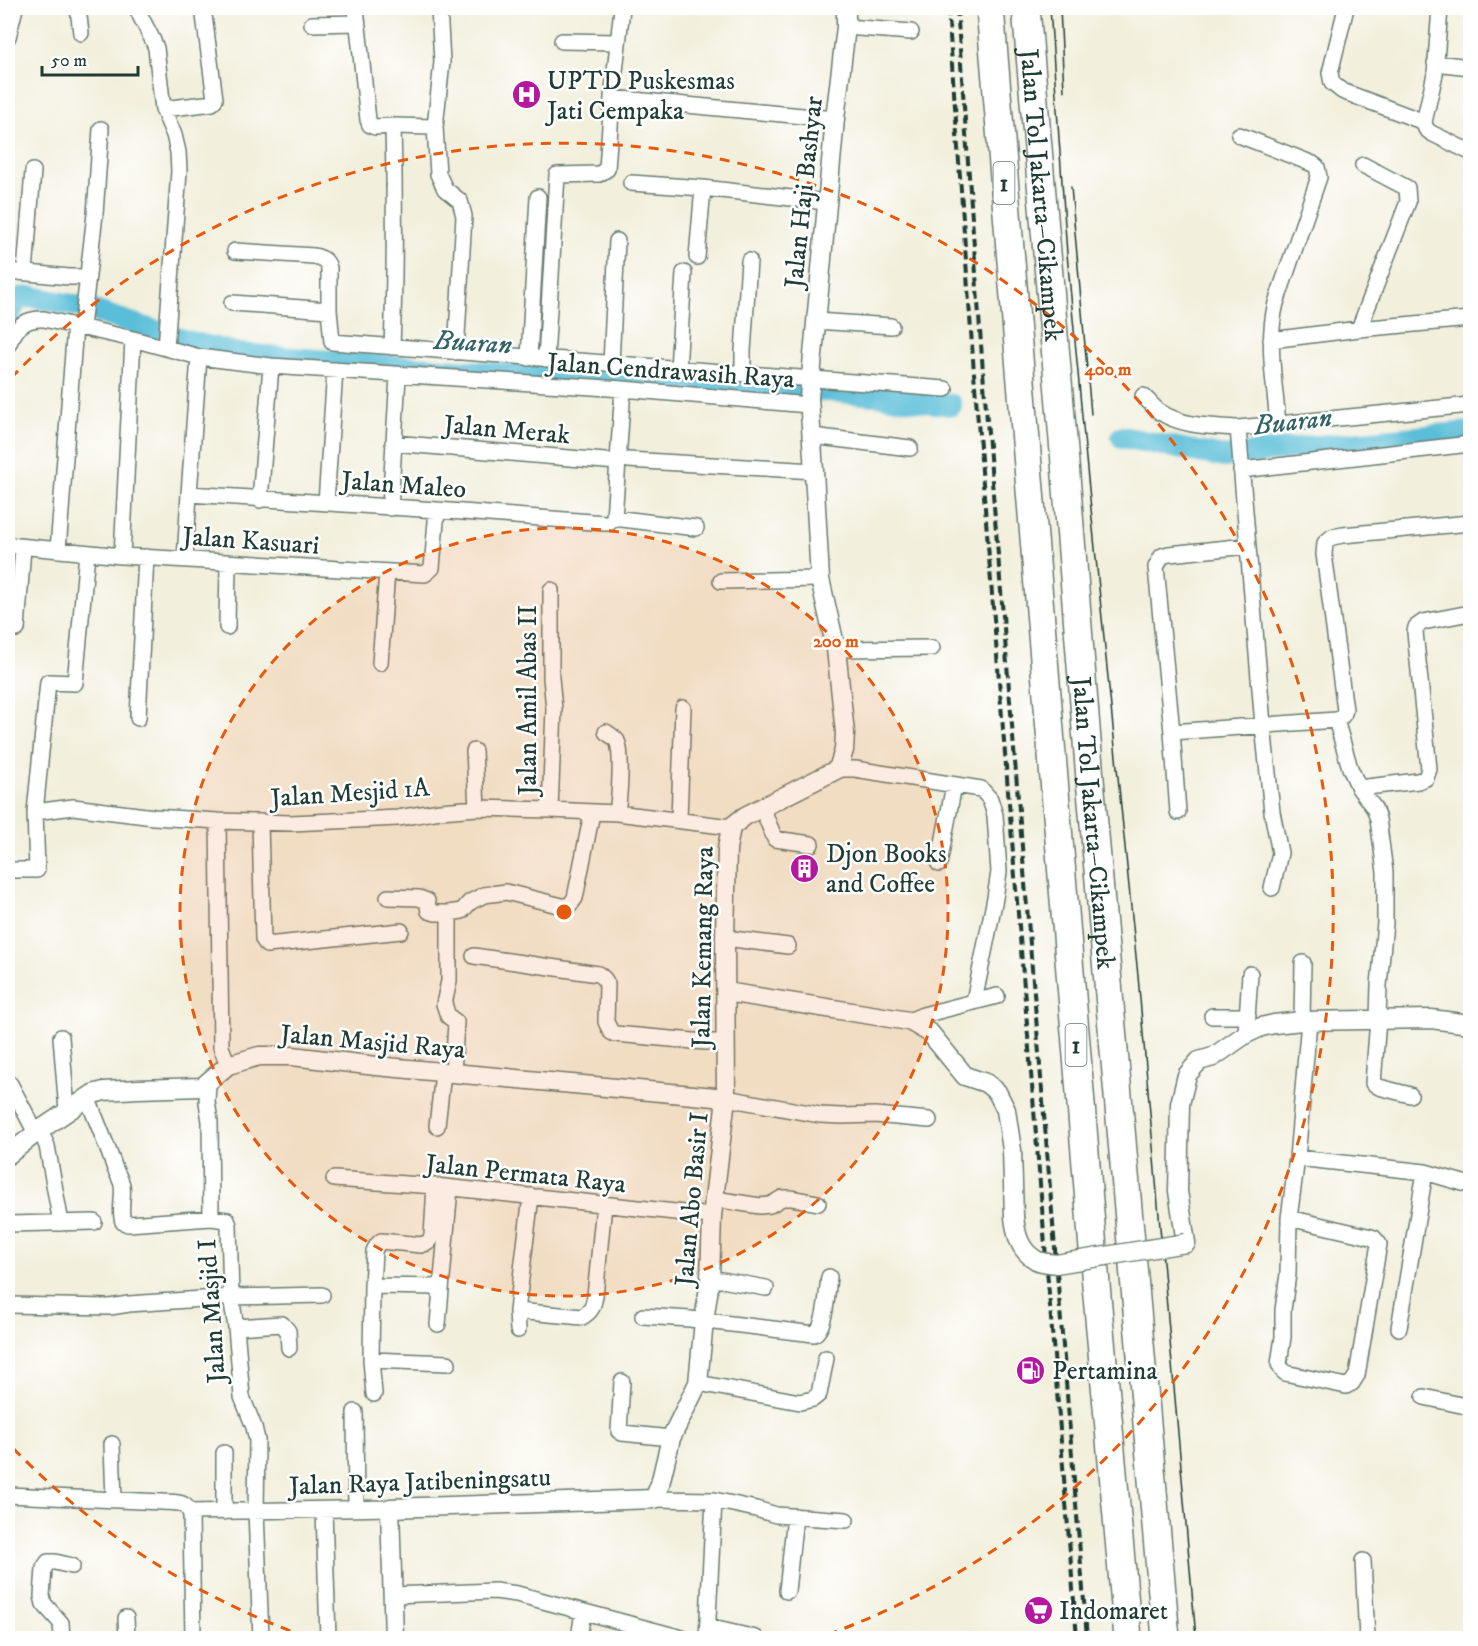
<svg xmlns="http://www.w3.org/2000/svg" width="1478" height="1646" viewBox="0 0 1478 1646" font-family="'IM FELL DW Pica',serif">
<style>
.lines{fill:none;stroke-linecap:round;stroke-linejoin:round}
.river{stroke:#5abed8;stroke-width:22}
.minor-casing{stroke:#697b6f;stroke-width:18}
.tertiary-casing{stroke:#697b6f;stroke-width:21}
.motorway-casing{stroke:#697b6f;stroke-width:30}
.minor{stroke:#fff;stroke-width:15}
.tertiary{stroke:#fff;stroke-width:18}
.motorway{stroke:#fff;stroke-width:27}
.tram{stroke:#1f3d34;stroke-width:1.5}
.rail{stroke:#1f3d34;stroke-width:4;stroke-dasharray:9 4.5;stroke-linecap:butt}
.tertiary-bridge-casing{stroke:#697b6f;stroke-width:21;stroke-linecap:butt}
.tertiary-bridge{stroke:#fff;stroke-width:18}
.ring{fill:none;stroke:#e8590c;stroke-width:3;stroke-dasharray:10 8}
.labels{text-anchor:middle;stroke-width:5;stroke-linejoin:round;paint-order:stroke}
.shield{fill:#fff;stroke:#627771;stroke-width:1.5}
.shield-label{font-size:24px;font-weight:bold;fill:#1f3d34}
.poi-label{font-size:26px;fill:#1f3d34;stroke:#fff;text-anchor:start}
.street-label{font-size:26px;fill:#1f3d34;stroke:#fff}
.water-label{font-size:27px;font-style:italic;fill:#316465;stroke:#fff}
.centre{fill:#e8590c;stroke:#fff;stroke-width:3}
.ring-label{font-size:18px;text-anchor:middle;font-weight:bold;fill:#e8590c;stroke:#fff;stroke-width:5;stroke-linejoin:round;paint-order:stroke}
</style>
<rect width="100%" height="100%" fill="#fff"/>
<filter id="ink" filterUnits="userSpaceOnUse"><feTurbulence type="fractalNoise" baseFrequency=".0167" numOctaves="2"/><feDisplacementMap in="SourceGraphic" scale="12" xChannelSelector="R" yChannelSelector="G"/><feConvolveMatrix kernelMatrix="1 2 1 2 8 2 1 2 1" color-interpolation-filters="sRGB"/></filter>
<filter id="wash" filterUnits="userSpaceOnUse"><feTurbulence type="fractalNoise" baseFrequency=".008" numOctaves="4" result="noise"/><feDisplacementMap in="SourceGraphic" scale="24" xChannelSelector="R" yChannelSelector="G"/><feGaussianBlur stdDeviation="1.35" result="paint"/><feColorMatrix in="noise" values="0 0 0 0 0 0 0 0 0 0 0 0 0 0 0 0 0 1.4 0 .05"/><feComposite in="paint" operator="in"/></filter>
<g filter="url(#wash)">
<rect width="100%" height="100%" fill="#f2efdc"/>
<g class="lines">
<path class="river" d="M8,316l11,-18 14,-1 49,10 101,33 56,14 268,20 185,6 184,15 75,10
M1122,437l102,20 62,-8 184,-17"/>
</g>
</g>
<g filter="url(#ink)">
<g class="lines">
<defs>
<path id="minor" d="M78,8l3,25
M137,8c5,14 14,26 19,40l7,61 11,26 4,17 1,19 -13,177
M356,8l12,112 2,5 5,2 18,-1 42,1
M439,8l3,54 -7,65 3,47 7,15 15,12 4,15 -8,136
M1346,8l-16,65 2,10 10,8 82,31
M1440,8l-5,66 -11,48 2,7 5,4 39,19
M312,24l45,-1
M846,27l65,5
M8,37l7,-29
M562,41l55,1
M1435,63l35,4
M612,98l223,21
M163,109l42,-5 7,-1 3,-4 -12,-91
M1239,135l74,29 4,3 2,10 -43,126c-10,39 -1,82 2,121
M631,183l72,5 123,14
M235,251l79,5c8,2 13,4 15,12v42l3,32 613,47
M697,257l6,-69
M8,271l61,6h19
M25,272l8,-101
M232,303l97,7
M816,321l75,5
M82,327l13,-113 6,-85
M1359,329l49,-127 -1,-14 -44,-23
M1271,340l88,-11 111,-10
M8,345c8,-18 16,-27 36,-26l89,20 66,18 72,9 352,23 186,16
M392,347c3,-74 3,-147 1,-221
M529,358l9,-161
M546,359l11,-184 42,-1 8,-5 5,-71 10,-90
M611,364l6,-123
M678,369l6,-96
M743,374v-23l6,-90
M1143,396c6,5 11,12 17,16 23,15 52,14 78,16
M812,436l98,12
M393,443l224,19
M628,460l186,11
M1241,470l229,-26
M189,494l248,16 167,13h5l5,-5
M260,500l11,-134
M326,503l9,-133
M390,508l8,-132
M614,518l9,-129
M614,518l82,10
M8,545l114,11 303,18 7,-6 5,-58
M1247,546l-78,8 -7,2 -6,11 16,165 164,-12c5,-2 8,-5 9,-10l-21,-156 1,-11 7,-6 11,-2 127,-12
M58,550l17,-224
M122,556l11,-217
M185,560l4,-66 10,-137
M721,581l99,-2
M227,627l1,-65
M17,629l6,-82
M836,649l96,-1
M380,663l7,-91
M138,718l8,-161
M1336,720l14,48 9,20 15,20 4,11 7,53v51l-6,62 -1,35 -5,63 6,4 31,8
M606,732c3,2 9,6 11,9 6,12 2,58 0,72
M1172,732l6,80
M474,751l3,57
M838,769h17l126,20 9,10 5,16 4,57 -4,26 -21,103
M1359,788l59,-7 8,-3 3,-9 -14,-137 1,-5 7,-5 47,-9
M762,808l13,31 36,5
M550,810l4,-101 -3,-31v-88
M35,812l38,-5 81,10 64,4 73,2 107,-5 42,-7 37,-3 73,2 67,3 114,14
M679,819l4,-111
M218,821l3,226 7,18
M260,822l3,117 4,6 134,-14
M939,864l15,-79
M8,870h29l-2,-58 13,-130 27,1 12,-130
M1272,888l8,-35 -8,-41 -9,-87 -25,-297 232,-23
M388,897l31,1 8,3 2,10 6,2h14l13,-2 8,-9 14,-7 22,-3 56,14h7l6,-8 17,-85
M449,913v68l-5,23 4,12 8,6 -3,52
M725,938l63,8
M474,956l124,18c5,3 7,5 9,10l-1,38 5,10 4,2 90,8h21
M1212,1016h36
M909,1021l14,-6 74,-19
M1302,1021l1,-58
M1246,1034l4,-60
M61,1037l6,74
M208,1083l-1,19 3,19 1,97
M10,1084l26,49
M87,1097c9,22 18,44 26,66 2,8 7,14 9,22 2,12 -3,25 1,37l5,2 83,-6 16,2 2,5 2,72 5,30 6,70 12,30 3,13 -1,71 5,127
M726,1098l94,17 21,1 34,-1 54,5
M437,1126l6,-53
M40,1130l7,16 14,77
M1297,1158l128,14 45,13
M334,1179l101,7 277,30
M715,1199l45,7 10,-1 12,-7h9l27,5
M1289,1218l78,18 7,2 5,6 -22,131 -5,8 -6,3 -61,-13 -3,-3 -3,-6 4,-27v-27l5,-36 1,-56 8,-60 12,-137
M8,1224l86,-2
M710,1280h12l44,8
M372,1286l69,1
M8,1305l102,2 19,-3 102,-7 91,-2
M517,1311l65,6c10,-6 11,-10 13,-21l9,-91
M643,1316l47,3 124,15c12,-6 13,-43 15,-57
M438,1324l12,-136
M236,1327l46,-3 6,7 1,17
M1399,1328l26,-156
M518,1330l-1,-19 14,-115
M371,1360l77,3
M622,1382l-3,49 3,2 49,5
M698,1383l102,19 13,-3 6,-5 7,-36
M374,1394l-3,-34 1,-74 2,-35 3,-6 4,-4 40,4 8,-3 3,-6 3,-50
M1424,1397l46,10
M355,1412l1,97
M112,1444l2,56
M224,1453v59
M8,1495l154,7c14,1 24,-2 29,13l2,123
M654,1499l60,1 42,9 20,6 70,5
M324,1510l4,128
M191,1512l199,-4
M1363,1561l4,77
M787,1591l8,-75
M393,1595l102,-4 22,3 165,44
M126,1618l1,20
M708,1627l48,11
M62,1638l-1,-15 -17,-19 -2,-8 2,-28 4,-6h7l17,4
M579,1638l4,-26
M707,1638l7,-138"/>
<path id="tertiary" d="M726,992l183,29 21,12 35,43 21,7 11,9 9,18 6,40 2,67
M8,1155l32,-25 53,-36 11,-3 34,-2 64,-2 26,-22 31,-9h33l84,10 350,32
M1186,1243l-8,-52 2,-87 7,-29 12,-14 14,-4 33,-23 15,-7 13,-3 28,-3 129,-2 39,5
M394,1638l-4,-130 264,-9 6,-15 11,-46 27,-55 6,-62 6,-41 2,-64 14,-118 -1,-160 2,-89 4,-22 14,-11 93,-47 6,-19 1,-17 -9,-84 -16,-70 -6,-108 -5,-73 26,-279 11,-92v-19"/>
<g id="motorway">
<path d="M990,8l106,1277 32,353"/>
<path id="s1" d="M1026,8l39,455 25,316 76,859"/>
</g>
</defs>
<use href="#minor" class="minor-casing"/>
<use href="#tertiary" class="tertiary-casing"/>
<use href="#motorway" class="motorway-casing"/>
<use href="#minor" class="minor"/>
<use href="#tertiary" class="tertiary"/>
<use href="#motorway" class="motorway"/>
<path class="tram" d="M1050,8l17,246 19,205 52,517 58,662
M1060,8l4,83
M1071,187l20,227"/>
<path class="rail" d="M948,8l26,365 103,1265
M957,8l26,364 104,1266"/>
<defs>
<path id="tertiary-bridge" d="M1014,1217c2,17 5,33 22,43 6,3 14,3 20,4l130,-21"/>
</defs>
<use href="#tertiary-bridge" class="tertiary-bridge-casing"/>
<use href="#tertiary-bridge" class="tertiary-bridge"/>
</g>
</g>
<circle cx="564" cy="912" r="384" fill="#e8590c" fill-opacity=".12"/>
<g class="ring">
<circle cx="564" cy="912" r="384"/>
<path d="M307 1637A769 769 0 0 1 11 1446M11 378A769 769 0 1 1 821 1637"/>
</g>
<defs>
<symbol id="hospital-disc" viewBox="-11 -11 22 22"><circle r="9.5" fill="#b5179e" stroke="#fff"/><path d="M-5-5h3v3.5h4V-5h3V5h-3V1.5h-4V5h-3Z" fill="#fff"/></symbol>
<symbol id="building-disc" viewBox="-11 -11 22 22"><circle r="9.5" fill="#b5179e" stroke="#fff"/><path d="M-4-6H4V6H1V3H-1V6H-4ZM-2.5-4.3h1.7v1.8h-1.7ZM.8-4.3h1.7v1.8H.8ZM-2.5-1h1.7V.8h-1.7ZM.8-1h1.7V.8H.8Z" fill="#fff"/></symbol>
<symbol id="fuel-disc" viewBox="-11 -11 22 22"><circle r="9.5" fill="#b5179e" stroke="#fff"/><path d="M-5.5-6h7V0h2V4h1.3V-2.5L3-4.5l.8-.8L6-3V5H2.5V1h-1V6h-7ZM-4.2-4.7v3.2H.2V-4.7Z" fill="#fff"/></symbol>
<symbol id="supermarket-disc" viewBox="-11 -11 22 22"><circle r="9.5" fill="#b5179e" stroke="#fff"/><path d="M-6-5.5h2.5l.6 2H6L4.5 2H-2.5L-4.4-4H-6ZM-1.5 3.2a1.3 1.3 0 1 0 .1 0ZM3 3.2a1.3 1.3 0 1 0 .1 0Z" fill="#fff"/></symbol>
</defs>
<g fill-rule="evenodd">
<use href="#hospital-disc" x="510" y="78" width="33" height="33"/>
<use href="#building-disc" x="788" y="852" width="33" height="33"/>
<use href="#fuel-disc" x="1014" y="1354" width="33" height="33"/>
<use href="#supermarket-disc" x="1022" y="1594" width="33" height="33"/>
</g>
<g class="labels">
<g class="shield">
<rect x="993.5" y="162" width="21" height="42" rx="4.5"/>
<rect x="1065.5" y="1024" width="21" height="42" rx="4.5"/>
</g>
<g class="shield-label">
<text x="1004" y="191">1</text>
<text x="1076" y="1053">1</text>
</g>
<g class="poi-label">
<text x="547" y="89">UPTD Puskesmas<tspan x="547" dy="30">Jati Cempaka</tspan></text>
<text x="826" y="862">Djon Books<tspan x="826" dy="30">and Coffee</tspan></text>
<text x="1052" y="1379">Pertamina</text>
<text x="1059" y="1619">Indomaret</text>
</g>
<g class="street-label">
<text transform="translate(803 192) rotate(-84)" y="9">Jalan Haji Bashyar</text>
<text dy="9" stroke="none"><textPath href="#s1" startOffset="188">Jalan Tol Jakarta–Cikampek</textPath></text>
<text transform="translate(671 370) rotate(4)" y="9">Jalan Cendrawasih Raya</text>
<text transform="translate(507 429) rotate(5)" y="9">Jalan Merak</text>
<text transform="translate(404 484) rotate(4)" y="9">Jalan Maleo</text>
<text transform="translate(251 540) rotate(4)" y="9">Jalan Kasuari</text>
<text transform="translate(527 700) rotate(-90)" y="9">Jalan Amil Abas II</text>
<text transform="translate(350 792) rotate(-4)" y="9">Jalan Mesjid 1A</text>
<text dy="9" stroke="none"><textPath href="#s1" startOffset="818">Jalan Tol Jakarta–Cikampek</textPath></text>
<text transform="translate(702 947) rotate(-89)" y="9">Jalan Kemang Raya</text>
<text transform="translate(373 1041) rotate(5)" y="9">Jalan Masjid Raya</text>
<text transform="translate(526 1173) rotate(6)" y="9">Jalan Permata Raya</text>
<text transform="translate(691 1199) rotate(-85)" y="9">Jalan Abo Basir I</text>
<text transform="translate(211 1311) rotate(-94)" y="9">Jalan Masjid I</text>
<text transform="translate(420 1481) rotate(-2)" y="9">Jalan Raya Jatibeningsatu</text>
</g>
<g class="water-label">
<text transform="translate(473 342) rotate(4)" y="9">Buaran</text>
<text transform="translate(1293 421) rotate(-6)" y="9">Buaran</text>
</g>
</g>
<circle cx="564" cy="912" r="9" class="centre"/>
<g class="ring-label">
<text x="1108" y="375">400 m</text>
<text x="836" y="647">200 m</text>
</g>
<rect width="1478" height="1646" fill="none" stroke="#fff" stroke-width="30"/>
<path d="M42 66v9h96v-9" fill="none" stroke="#1f3d34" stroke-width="3"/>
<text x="51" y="66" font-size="18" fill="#1f3d34" stroke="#ffffff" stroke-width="4.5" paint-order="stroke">50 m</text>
</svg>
